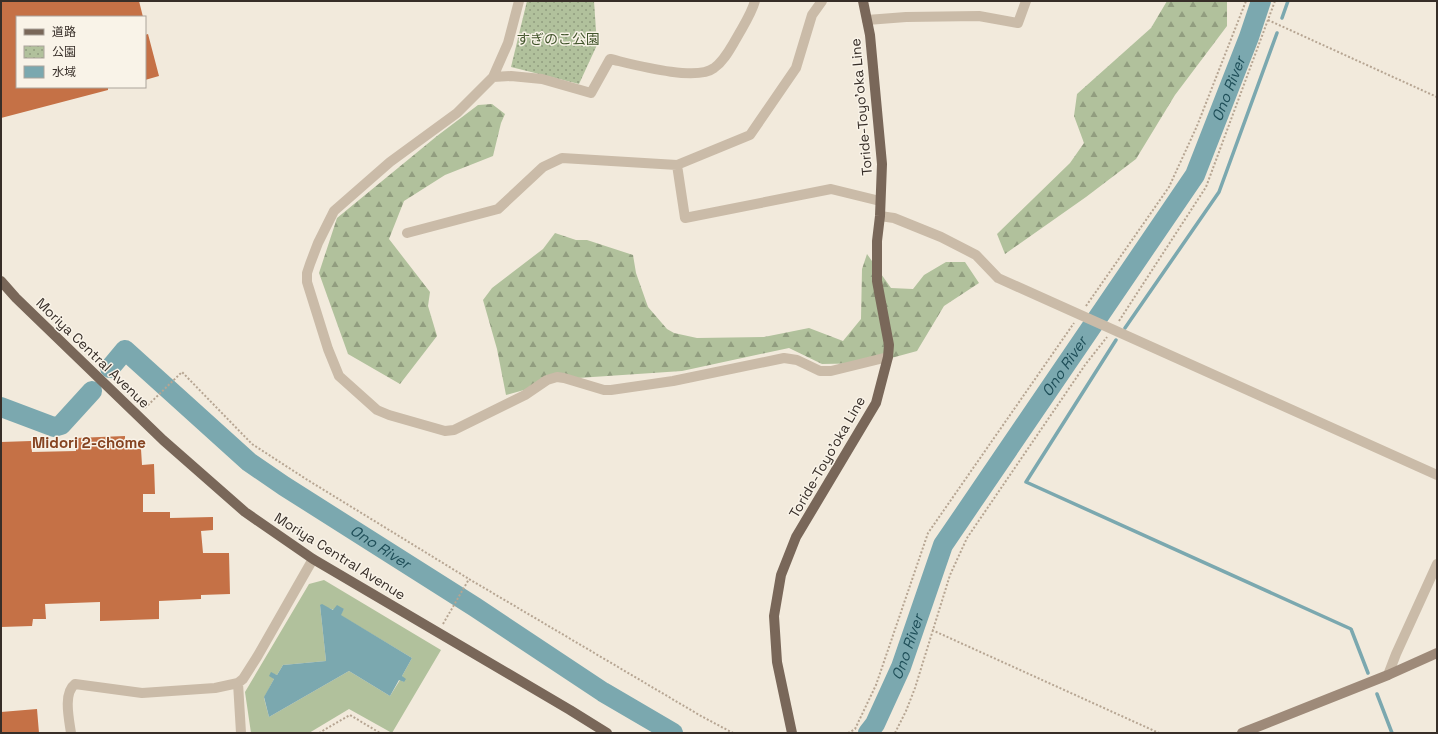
<svg xmlns="http://www.w3.org/2000/svg" width="1438" height="734" viewBox="0 0 1438 734" font-family="'Space Grotesk','Noto Sans JP',sans-serif">
<style>
.grass{fill:#b1c19c;fill-rule:evenodd}
.forest{fill:url(#forest-firs)}
.park{fill:url(#park-dots)}
.water{fill:#7ba8af}
.lines{fill:none;stroke-linecap:round;stroke-linejoin:round}
.stream{stroke:#7ba8af;stroke-width:3.5}
.river{stroke:#7ba8af;stroke-width:20}
.building{fill:#c57146}
.path{stroke:#b6a592;stroke-width:2;stroke-dasharray:2 2;stroke-linecap:butt}
.street{stroke:#cabba8;stroke-width:10}
.secondary{stroke:#9e8a79;stroke-width:10}
.primary{stroke:#796759;stroke-width:10}
.labels{text-anchor:middle;stroke-width:3;stroke-linejoin:round;paint-order:stroke}
.park-label{font-size:14px;fill:#42552c;stroke:#f9f3e8}
.street-label{font-size:14px;fill:#372e28;stroke:#f9f3e8}
.water-label{font-size:15px;font-style:italic;fill:#1e4e58;stroke:#f9f3e8}
.neighbourhood-label{font-size:15px;font-weight:bold;fill:#854321;stroke:#f9f3e8}
</style>
<defs>
<pattern id="forest-firs" width="22" height="20" patternUnits="userSpaceOnUse"><rect width="22" height="20" fill="#b1c19c"/><path d="M5 1l3.5 6h-7zM16 11l3.5 6h-7z" fill="#919d7f"/></pattern>
<pattern id="park-dots" width="8" height="8" patternUnits="userSpaceOnUse"><rect width="8" height="8" fill="#b1c19c"/><path d="M2 2h.1M6 6h.1" fill="none" stroke="#919d7f" stroke-width="1.8" stroke-linecap="round"/></pattern>
</defs>
<rect width="100%" height="100%" fill="#f2eadc"/>
<path class="grass" d="M324,580l117,70 -49,83 -43,-24 -40,24h-58l-6,-41 64,-108zM320,605l14,5 10,-1 -4,6 72,43 -10,18 2,6 -4,-2 -10,16 -41,-25 -80,46 -5,-19 10,-19 -3,-6 6,2 6,-10 43,-4z"/>
<path class="forest" d="M1167,1h60v25l-52,69 -39,64 -50,38 -81,57 -8,-20 73,-71 14,-20 -10,-27 3,-22 74,-66z
M492,104l13,10 -4,9 -8,33 -48,19 -41,26 -15,38 41,53 -2,14 9,30 -37,48 -52,-30 -29,-81 18,-55 100,-82 41,-31z
M555,233l21,7h11l46,15 3,18 12,34 19,22 7,4 23,5 67,-1 45,-9 34,13 18,-22 1,-50 5,-15 24,34 22,1 11,-14 22,-13h19l14,21 -35,23 -27,45 -44,12 -51,1 -33,-16 -107,23 -119,8 -57,16 -9,-46 -14,-49 9,-12 51,-39z"/>
<path class="park" d="M527,1h67l3,44 -18,39 -68,-17z"/>
<path class="water" d="M322,604l11,6 4,-5 7,4 -3,6 71,43 -10,18 4,3 -2,3 -5,-2 -9,16 -41,-25 -80,46 -5,-20 10,-18 -5,-3 2,-4 6,3 6,-10 43,-4 -6,-56z"/>
<g class="lines">
<path class="stream" d="M1282,18l6,-17
M1125,328l94,-136 58,-159
M1116,340l-90,142 325,147 17,44
M1377,694l15,39"/>
<g class="river">
<path id="s1" d="M110,368l15,-18 124,112 35,24 191,121 128,85 70,41"/>
<path d="M1,407l53,20 7,-2 31,-34"/>
<path id="s2" d="M868,733l7,-9 26,-57 42,-122 252,-370 54,-138 12,-36"/>
</g>
</g>
<path class="building" d="M1,1h138l4,16h-126v70h91v3l-107,28z
M148,34l11,42 -14,4v-45z
M125,436v13h16l1,16 12,-1 1,30h-12v18h27v6l43,-1v13l-12,1 2,22h26l1,41 -29,1v4l-42,2v18l-59,2v-19l-55,2 1,15h-13l-1,7 -31,1v-185l30,-1 1,11 44,-1v-13z
M37,709l2,24h-38v-21z"/>
<g class="lines">
<path class="path" d="M1268,20l169,77
M1086,306l83,-119 28,-61 49,-125
M1119,321l87,-134 69,-186
M145,408l37,-36 70,72 54,35 163,100
M443,624l26,-45 232,137 32,17
M932,630l227,103
M319,733l31,-18 30,18
M848,733l7,-4 21,-44 52,-152 146,-210
M895,733l11,-22 9,-23 35,-113 17,-37 118,-173 22,-28"/>
<path class="street" d="M519,1l-11,42 -15,34 -36,36 -67,49 -56,49 -16,32 -8,21 -3,9v9l21,67 11,27 38,34 12,5 56,16 9,-1 71,-35 22,-15 10,-3 7,1 40,12h7l62,-9 111,-23 13,2 23,11h11l57,-14
M867,20l39,-3 73,-1 39,7 8,-22
M493,77l18,-1 31,3 49,14 19,-34c22,5 86,23 104,9 10,-7 16,-19 22,-29 7,-13 15,-24 19,-38
M677,165l8,53 146,-29 49,12
M880,216l14,2 47,19 35,18 22,23 439,197
M407,233l91,-24 45,-42 19,-9 115,7 73,-30 46,-67 16,-53 10,-14
M1388,675l8,-21 41,-90
M238,683l3,50
M71,733c-2,-14 -8,-40 4,-49l67,9 73,-5 23,-5 5,-4 14,-22 56,-98"/>
<path class="secondary" d="M1242,733l146,-58 49,-22"/>
<path class="primary" d="M1,281l15,17 147,142 82,72 68,47 257,151 37,23
M792,733l-15,-71 -3,-46 7,-41 15,-38 80,-134 12,-46 1,-12 -12,-64v-40l3,-25 2,-52 -12,-129 -7,-34"/>
</g>
<g class="labels">
<g class="park-label">
<text x="558" y="44">すぎのこ公園</text>
</g>
<g class="street-label">
<text transform="translate(861 107) rotate(-95)" y="5">Toride-Toyo'oka Line</text>
<text transform="translate(93 353) rotate(44)" y="5">Moriya Central Avenue</text>
<text transform="translate(827 457) rotate(-60)" y="5">Toride-Toyo'oka Line</text>
<text transform="translate(340 556) rotate(32)" y="5">Moriya Central Avenue</text>
</g>
<g class="water-label">
<text dy="5" stroke="none"><textPath href="#s2" startOffset="743">Ono River</textPath></text>
<text dy="5" stroke="none"><textPath href="#s2" startOffset="419">Ono River</textPath></text>
<text dy="5" stroke="none"><textPath href="#s1" startOffset="347">Ono River</textPath></text>
<text dy="5" stroke="none"><textPath href="#s2" startOffset="95">Ono River</textPath></text>
</g>
<g class="neighbourhood-label">
<text x="89" y="448">Midori 2-chome</text>
</g>
</g>
<rect width="1438" height="734" fill="none" stroke="#372e28" stroke-width="4"/>
<rect x="16" y="16" width="130" height="72" fill="#f9f3e8" stroke="#aba49b"/>
<rect x="24" y="29" width="20" height="6" fill="#796759" stroke="#aba49b"/>
<text x="52" y="36" font-size="12" fill="#372e28">道路</text>
<rect x="24" y="46" width="20" height="12" fill="url(#park-dots)" stroke="#aba49b"/>
<text x="52" y="56" font-size="12" fill="#372e28">公園</text>
<rect x="24" y="66" width="20" height="12" fill="#7ba8af" stroke="#aba49b"/>
<text x="52" y="76" font-size="12" fill="#372e28">水域</text>
</svg>
